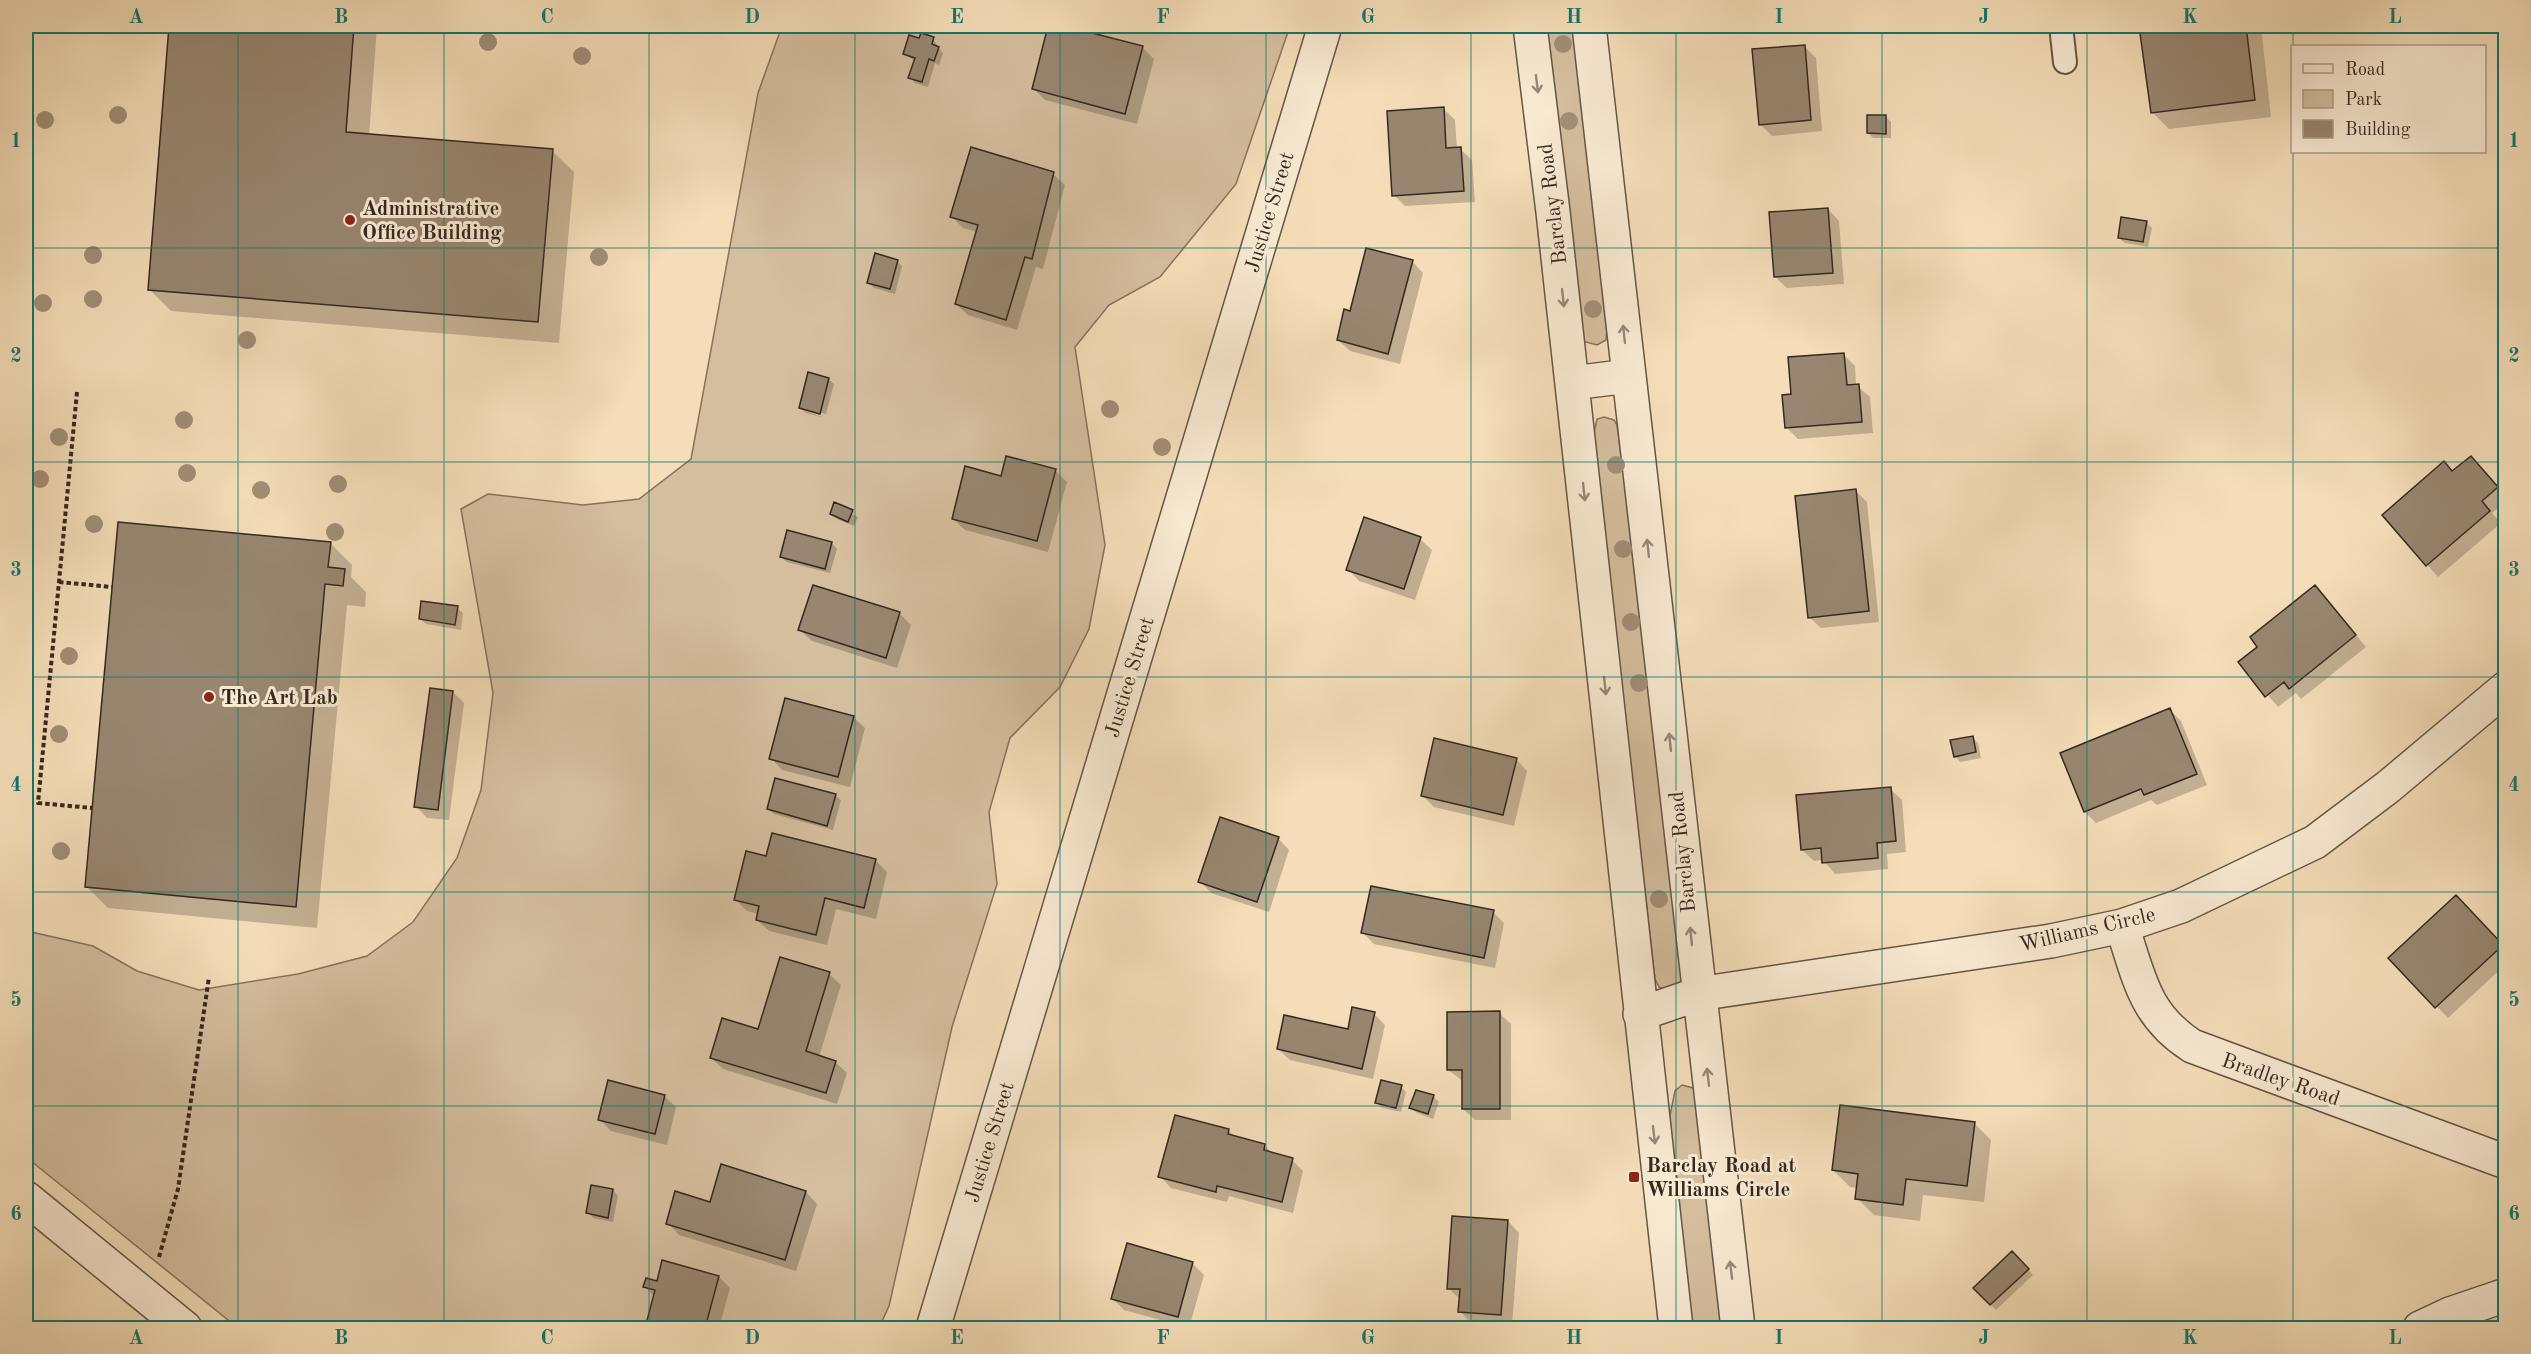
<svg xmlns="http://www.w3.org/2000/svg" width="2531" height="1354" viewBox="0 0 2531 1354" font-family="'Old Standard TT',serif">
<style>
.green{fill:#d4be9e;stroke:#847360;stroke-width:1.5}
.shadow{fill:#0003}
.building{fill:#988670;stroke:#352821;stroke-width:1.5}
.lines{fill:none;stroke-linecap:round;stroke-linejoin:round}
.lane-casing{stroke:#655547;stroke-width:26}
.street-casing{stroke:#655547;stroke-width:36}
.path{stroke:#352821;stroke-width:4;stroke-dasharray:4.5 3;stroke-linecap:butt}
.lane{stroke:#f8e9d1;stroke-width:22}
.street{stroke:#f8e9d1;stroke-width:33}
.tree{fill:#a18e76}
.oneway{stroke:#968879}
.grid{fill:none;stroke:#0f766e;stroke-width:1.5;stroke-opacity:0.55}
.poi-dot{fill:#8f2418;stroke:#f8e9d1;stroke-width:2}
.labels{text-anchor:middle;stroke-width:6;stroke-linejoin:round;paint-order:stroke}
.street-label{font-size:21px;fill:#352821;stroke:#f8e9d1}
.poi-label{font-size:21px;font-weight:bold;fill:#352821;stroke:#f8e9d1;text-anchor:start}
.neatline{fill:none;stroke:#0f766e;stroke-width:2}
.grid-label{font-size:20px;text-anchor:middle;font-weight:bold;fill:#0f766e}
</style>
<rect width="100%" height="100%" fill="#f4ddb8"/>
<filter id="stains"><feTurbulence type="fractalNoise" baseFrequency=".00333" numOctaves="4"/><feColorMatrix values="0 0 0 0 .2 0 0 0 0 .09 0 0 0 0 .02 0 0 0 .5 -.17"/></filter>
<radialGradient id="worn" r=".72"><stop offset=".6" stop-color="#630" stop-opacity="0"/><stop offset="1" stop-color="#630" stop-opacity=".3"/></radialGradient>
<path class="green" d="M782,26h508l-54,158 -76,93 -51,28 -34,42 30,198 -16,84 -29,58 -50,51 -21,74 8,72 -45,143 -63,279 -10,22h-641l-212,-171v-209l5,-16 62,14 44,25 62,19 99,-16 69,-18 46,-34 44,-64 24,-68 12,-97 -32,-184 27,-15 95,11 56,-6 52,-40 67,-366z
M1543,26h31l33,300 -1,14 -9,5 -15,-4z
M1604,417l10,3 3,5 68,525 -1,33 -11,10 -14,-6 -4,-8 -62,-542 4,-18z
M1682,1085l11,3 6,9 27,231h-34l-23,-208 6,-29z"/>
<path class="shadow" d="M171,26h206l-8,110 183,15 22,21 -15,171 -388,-32 -22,-22z
M1050,26h9l84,22 11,11 -17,65 -92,-24 -12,-12z
M2141,26h120l10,91 -102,12 -17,-17z
M933,39l10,15 -4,11 -4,-2 -7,24 -13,-4 -5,-6 5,-16 -11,-7 16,-14z
M1805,47l11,11 6,73 -50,5 -12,-12z
M1444,109l11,11 2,29h3l12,11 3,42 -70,4 -11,-11z
M1886,117l5,5v16h-18l-5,-5z
M1053,174l12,11 -22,84 -7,-2 -19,63 -49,-15 -12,-11 21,-72 -14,-4 -11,-11z
M1828,209l11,12 5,63 -57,4 -12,-11z
M2146,222l6,6 -4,19 -23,-4 -6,-5z
M897,261l5,5 -7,28 -21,-6 -5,-5z
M1412,261l11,12 -23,91 -50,-13 -12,-11 13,-27z
M1843,354l12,12 1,19 14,12 3,36 -75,6 -12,-12 6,-31z
M828,379l6,5 -8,30 -21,-6v3l20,7 -19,-5 -5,-5z
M2482,469l24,27v6l-14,11 9,10 -63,54 -54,-62 69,-43z
M1055,470l12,12 -19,70 -83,-22 -12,-11z
M1856,491l11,11 12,120 -58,6 -12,-11z
M835,504l23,13 -4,9 -17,-7 -6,-5z
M788,532l44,11 5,6 -7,24 -43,-11 -6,-5z
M1420,539l12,11 -17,50 -56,-19 -11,-12z
M330,543l22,22 -1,12 15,15 -1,15 -18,-2 -30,323 -209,-20 -22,-22z
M2315,587l51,60 -65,52 -5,-6 -18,14 -38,-45 19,-15z
M457,608l6,5 -2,17 -35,-6 -6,-5z
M899,613l12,12 -14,43 -85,-27 -12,-11z
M453,692l11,11 -15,117 -22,-2 -11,-12z
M2170,710l11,11 26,64 -50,20 -6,-5 -55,23 -11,-11z
M853,717l12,11 -15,59 -68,-17 -11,-12z
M1973,738l5,5 3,15 -21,4 -5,-6z
M1516,759l11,12 -13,55 -80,-19 -12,-12z
M1890,789l12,11 4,52 -19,2 1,15 -53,5 -12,-14 -9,1 -12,-11z
M835,795l6,5 -8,30 -59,-16 -6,-5z
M1278,838l11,12 -20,62 -58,-19 -11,-12z
M767,858l108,2 12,12 -11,47 -40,-10 -9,36 -58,-14 -12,-11 2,-6 -12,-3 -12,-12z
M2467,908l39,41v15l-58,54 -58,-60z
M1493,912l11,11 -9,45 -121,-24 -11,-11z
M829,974l12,11 -22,72 16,5 12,11 -10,31 -114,-35 -12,-11 48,-27z
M1499,1013l12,11v96h-36l-12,-11v-28l-15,-11z
M1374,1014l11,11 -12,54 -83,-19 -12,-11 71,-18z
M1401,1087l5,5 -5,20 -19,-4 -5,-6z
M1417,1092l17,5 5,5 -6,17 -16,-6 -6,-5z
M664,1096l12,11 -9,38 -56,-14 -12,-12z
M1974,1123l17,17 -7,62 -61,-7 -3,26 -46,-6 -17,-17 1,-10 -8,-1 -17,-17z
M1229,1131l7,7 29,8 9,9 18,5 11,11 -10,42 -64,-17 -2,6 -56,-14 -11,-12z
M613,1190l5,6 -5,26 -20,-4 -5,-6z
M806,1192l11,12 -21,67 -117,-36 -11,-12z
M1508,1221l11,12 -7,93 -41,-3 -11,-12 1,-11 -13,-12z
M2012,1253l21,22 -37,35 -21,-22z
M1192,1263l12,12 -15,53 -65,-18 -12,-12z
M719,1277l11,11 -11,40h-73l9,-31 -10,-10z"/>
<path class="building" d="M169,26h185l-8,106 207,17 -15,173 -390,-32z
M1048,26h17l78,20 -18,68 -93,-25z
M2139,26h107l9,74 -104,13z
M921,33l13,4 -2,7 7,3 -5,14 -5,-2 -7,23 -14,-4 7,-20 -12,-4 6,-19 10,3z
M1805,45l6,75 -52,5 -7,-76z
M1444,107l2,41 15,-1 3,44 -72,5 -5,-85z
M1867,115h19v19l-19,-1z
M971,147l83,25 -22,87 -7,-2 -19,63 -51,-16 23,-79 -28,-8z
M1828,208l5,65 -59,4 -5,-65z
M2121,217l26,4 -4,21 -25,-4z
M1366,248l47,12 -25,94 -51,-14 7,-31 6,2z
M875,253l23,7 -8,29 -23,-6z
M1844,353l3,32 12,-1 3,38 -77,6 -3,-33 9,-1 -3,-37z
M808,372l21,6 -9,36 -21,-6z
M1006,456l50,13 -19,72 -85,-22 13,-53 36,10z
M2471,456l27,31 -16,14 8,10 -64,55 -44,-51 62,-54 8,10z
M1856,489l13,122 -61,7 -13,-122z
M834,502l19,8 -5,12 -18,-8z
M1364,517l57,20 -17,52 -58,-19z
M118,522l213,20 -3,25 17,2 -2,17 -18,-2 -29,323 -211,-20z
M787,530l45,12 -7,27 -45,-12z
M813,585l87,27 -14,46 -88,-28z
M2315,585l41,50 -67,54 -5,-7 -19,15 -27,-35 19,-15 -7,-10z
M421,601l37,5 -3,19 -36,-6z
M430,688l23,3 -15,119 -24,-3z
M785,698l69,18 -16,61 -69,-18z
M2170,708l27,66 -53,21 -3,-6 -57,23 -24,-59z
M1973,736l3,16 -22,5 -4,-17z
M1434,738l83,20 -14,57 -82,-19z
M775,778l61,16 -9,32 -60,-17z
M1891,787l5,54 -19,2 1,15 -56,5 -1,-15 -20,2 -5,-55z
M1220,817l59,20 -22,65 -59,-20z
M772,833l104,26 -12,49 -39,-10 -9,37 -60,-15 3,-14 -25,-6 12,-49 20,5z
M1371,886l123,24 -10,48 -123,-25z
M2456,895l47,50 -68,63 -47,-50z
M780,957l50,15 -24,79 30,10 -10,32 -116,-35 12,-40 36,11z
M1352,1007l23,5 -13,57 -85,-20 7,-34 64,14z
M1500,1011v98h-38v-39h-15v-58z
M608,1080l57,15 -10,39 -57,-14z
M1381,1080l21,5 -6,23 -21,-5z
M1416,1090l18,5 -6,19 -19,-6z
M1840,1105l135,17 -8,64 -61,-7 -3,26 -48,-6 3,-25 -26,-4z
M1175,1115l54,14 -1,5 37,10 -1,6 29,8 -11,44 -65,-16 -1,6 -58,-15z
M721,1164l85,27 -21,69 -119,-36 9,-33 35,11z
M591,1185l22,4 -5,29 -22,-5z
M1452,1216l56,4 -7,95 -43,-3 2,-23h-13z
M1127,1243l66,19 -15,55 -67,-18z
M2012,1251l17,18 -39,36 -17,-17z
M662,1260l57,16 -14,52h-60l10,-38 -12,-3 3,-9 11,3z"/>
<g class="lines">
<defs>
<path id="lane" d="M2061,26l4,36"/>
<path id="street" d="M1530,26l23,186 123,1116
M1589,26l149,1302
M1572,383l57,-7
M2122,926c17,51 22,89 70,120l314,116
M1640,1014l58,-20 353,-53 71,-15 59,-20 134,-64 73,-55 118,-99
M26,1198l159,130
M933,1328l392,-1302
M2420,1328l30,-14 56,-19"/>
</defs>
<use href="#lane" class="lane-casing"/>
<use href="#street" class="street-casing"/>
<path class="path" d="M77,392l-39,411 54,5
M59,582l53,5
M159,1257l19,-68 31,-212"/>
<use href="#lane" class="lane"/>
<use href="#street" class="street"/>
</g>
<g class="tree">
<circle cx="488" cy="42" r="9"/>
<circle cx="1563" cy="44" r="9"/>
<circle cx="582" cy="56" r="9"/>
<circle cx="118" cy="115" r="9"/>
<circle cx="45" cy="120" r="9"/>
<circle cx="1569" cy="121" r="9"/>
<circle cx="93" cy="255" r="9"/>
<circle cx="599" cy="257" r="9"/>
<circle cx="93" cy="299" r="9"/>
<circle cx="43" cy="303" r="9"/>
<circle cx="1593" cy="309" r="9"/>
<circle cx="247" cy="340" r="9"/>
<circle cx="1110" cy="409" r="9"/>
<circle cx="184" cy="420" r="9"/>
<circle cx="59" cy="437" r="9"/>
<circle cx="1162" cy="447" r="9"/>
<circle cx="1616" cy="465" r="9"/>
<circle cx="187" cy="473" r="9"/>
<circle cx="40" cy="479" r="9"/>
<circle cx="338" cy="484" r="9"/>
<circle cx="261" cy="490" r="9"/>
<circle cx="94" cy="524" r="9"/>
<circle cx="335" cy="532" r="9"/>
<circle cx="1623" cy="549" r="9"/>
<circle cx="1631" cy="622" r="9"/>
<circle cx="69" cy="656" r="9"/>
<circle cx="1639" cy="683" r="9"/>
<circle cx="59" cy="734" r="9"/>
<circle cx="61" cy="851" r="9"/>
<circle cx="1659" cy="899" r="9"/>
</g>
<defs><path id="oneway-shaft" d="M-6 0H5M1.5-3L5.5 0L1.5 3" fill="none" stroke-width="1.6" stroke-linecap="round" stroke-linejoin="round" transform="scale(1.5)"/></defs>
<g class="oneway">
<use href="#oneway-shaft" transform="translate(1537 84) rotate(83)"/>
<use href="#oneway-shaft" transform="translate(1563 298) rotate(84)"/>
<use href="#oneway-shaft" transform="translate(1624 334) rotate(-96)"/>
<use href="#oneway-shaft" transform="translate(1584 492) rotate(84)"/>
<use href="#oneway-shaft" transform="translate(1648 548) rotate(-96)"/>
<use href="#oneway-shaft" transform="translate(1605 686) rotate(84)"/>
<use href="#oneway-shaft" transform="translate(1670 742) rotate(-96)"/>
<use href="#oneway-shaft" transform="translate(1691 936) rotate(-96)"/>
<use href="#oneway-shaft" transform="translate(1708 1077) rotate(-97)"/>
<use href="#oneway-shaft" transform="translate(1654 1135) rotate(83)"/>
<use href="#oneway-shaft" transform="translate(1731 1270) rotate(-97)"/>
</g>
<path class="grid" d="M238,26v1302M444,26v1302M649,26v1302M855,26v1302M1060,26v1302M1266,26v1302M1471,26v1302M1676,26v1302M1882,26v1302M2087,26v1302M2293,26v20M2293,152v1176M26,248h2480M26,462h2480M26,677h2480M26,892h2480M26,1106h2480"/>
<g class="poi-dot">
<circle cx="350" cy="220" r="6"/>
<circle cx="209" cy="697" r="6"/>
<rect x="1628" y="1171" width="12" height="12" rx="3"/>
</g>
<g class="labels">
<g class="street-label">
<text transform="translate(1552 204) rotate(-97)" y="7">Barclay Road</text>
<text transform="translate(1269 212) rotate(-73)" y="7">Justice Street</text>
<text transform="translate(1129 677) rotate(-73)" y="7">Justice Street</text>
<text transform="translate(1682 852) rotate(-96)" y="7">Barclay Road</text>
<text transform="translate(2087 929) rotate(-13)" y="7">Williams Circle</text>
<text transform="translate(2281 1079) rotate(19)" y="7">Bradley Road</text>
<text transform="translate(989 1142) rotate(-73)" y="7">Justice Street</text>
</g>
<g class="poi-label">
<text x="362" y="215">Administrative<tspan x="362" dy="24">Office Building</tspan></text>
<text x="221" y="704">The Art Lab</text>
<text x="1646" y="1172">Barclay Road at<tspan x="1646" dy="24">Williams Circle</tspan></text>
</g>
</g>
<rect width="2531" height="1354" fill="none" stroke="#f4ddb8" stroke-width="66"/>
<rect x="2291" y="45" width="195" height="108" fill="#f8e9d1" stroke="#aa9c8b" stroke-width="1.5"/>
<rect x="2303" y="64" width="30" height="9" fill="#f8e9d1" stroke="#aa9c8b" stroke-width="1.5"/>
<text x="2345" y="75" font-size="18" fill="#352821">Road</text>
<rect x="2303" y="90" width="30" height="18" fill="#d4be9e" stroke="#aa9c8b" stroke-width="1.5"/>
<text x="2345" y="105" font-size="18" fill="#352821">Park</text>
<rect x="2303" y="120" width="30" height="18" fill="#988670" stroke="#aa9c8b" stroke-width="1.5"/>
<text x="2345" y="135" font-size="18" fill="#352821">Building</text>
<rect x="33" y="33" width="2465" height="1288" class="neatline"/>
<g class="grid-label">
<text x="136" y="23">A</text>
<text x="341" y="23">B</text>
<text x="547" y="23">C</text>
<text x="752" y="23">D</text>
<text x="957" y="23">E</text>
<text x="1163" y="23">F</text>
<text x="1368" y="23">G</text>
<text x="1574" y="23">H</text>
<text x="1779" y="23">I</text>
<text x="1984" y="23">J</text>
<text x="2190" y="23">K</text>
<text x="2395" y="23">L</text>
<text x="16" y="147">1</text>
<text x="2514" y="147">1</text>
<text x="16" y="362">2</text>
<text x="2514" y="362">2</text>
<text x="16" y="576">3</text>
<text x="2514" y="576">3</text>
<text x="16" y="791">4</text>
<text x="2514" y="791">4</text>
<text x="16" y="1006">5</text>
<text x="2514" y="1006">5</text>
<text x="16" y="1220">6</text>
<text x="2514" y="1220">6</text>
<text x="136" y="1344">A</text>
<text x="341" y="1344">B</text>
<text x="547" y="1344">C</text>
<text x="752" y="1344">D</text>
<text x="957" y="1344">E</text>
<text x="1163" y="1344">F</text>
<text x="1368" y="1344">G</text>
<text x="1574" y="1344">H</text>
<text x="1779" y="1344">I</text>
<text x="1984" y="1344">J</text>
<text x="2190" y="1344">K</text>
<text x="2395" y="1344">L</text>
</g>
<rect width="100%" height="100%" filter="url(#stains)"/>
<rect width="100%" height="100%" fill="url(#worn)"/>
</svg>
